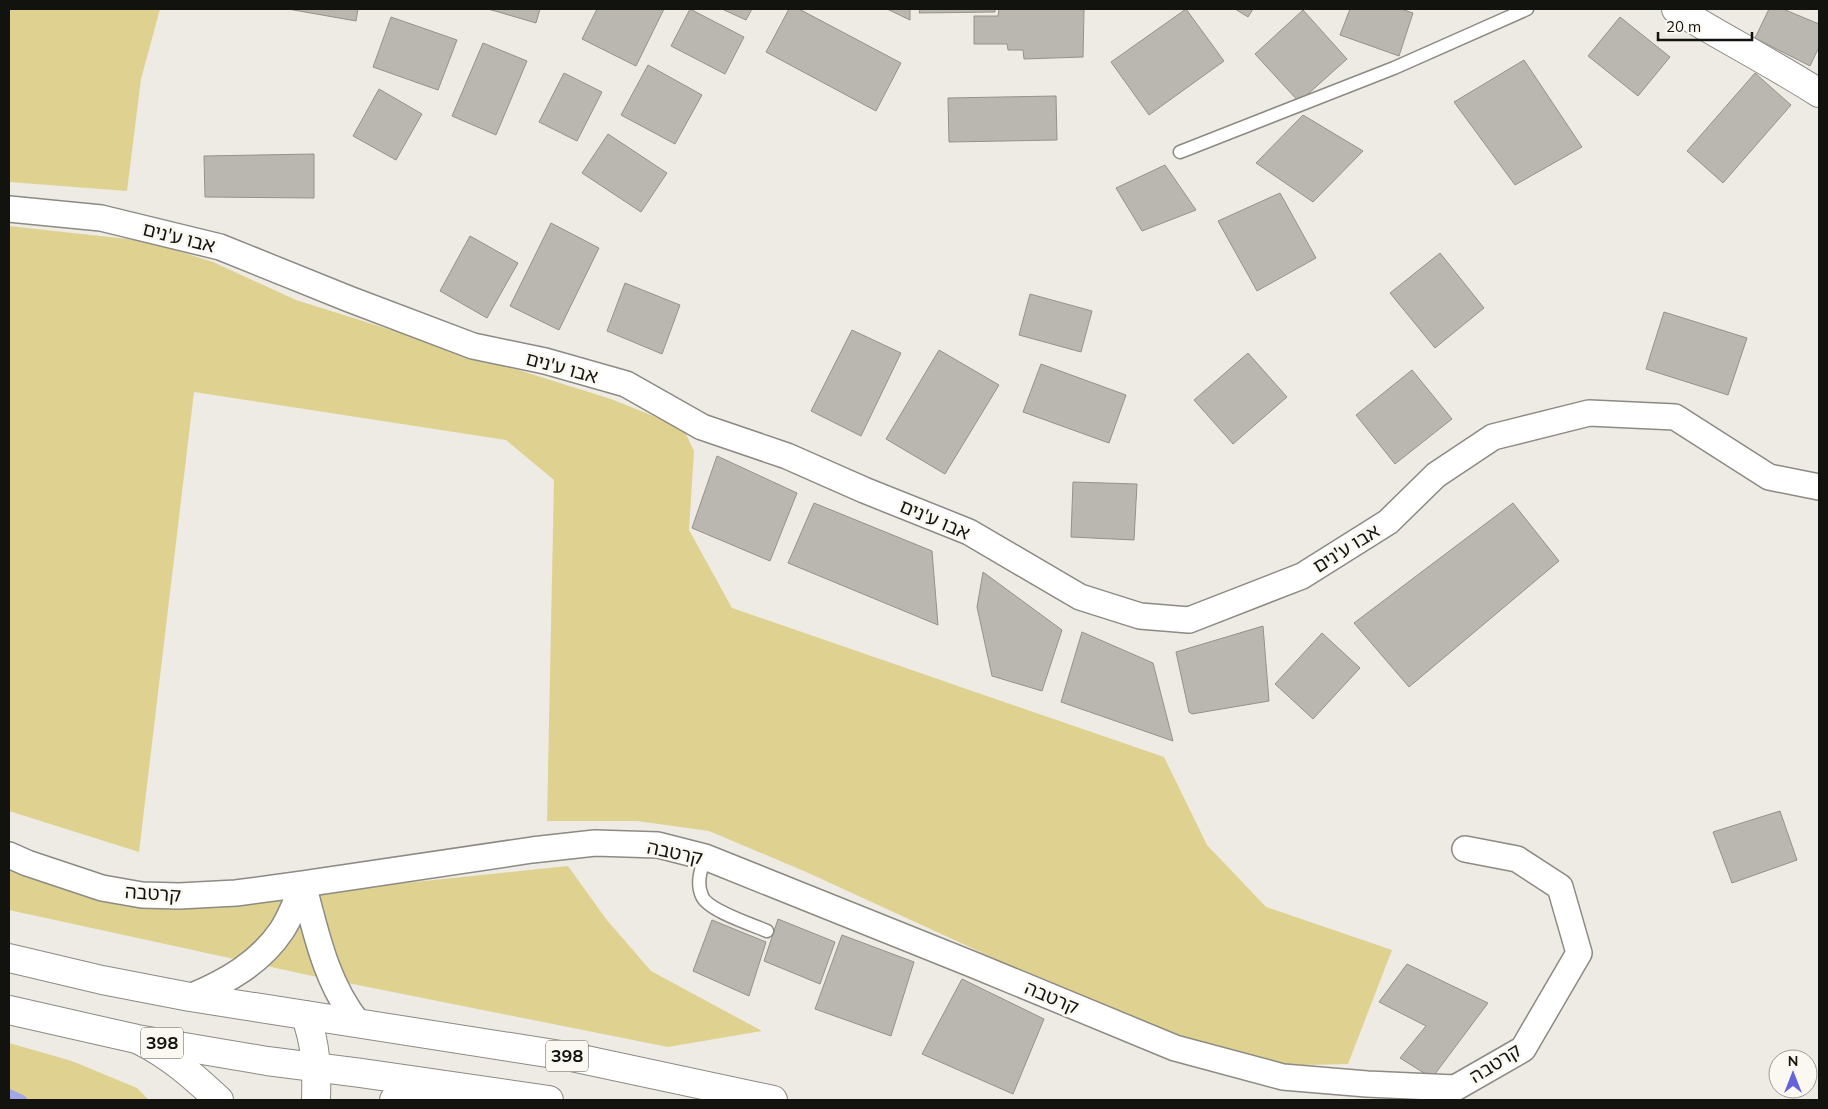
<svg xmlns="http://www.w3.org/2000/svg" width="1828" height="1109" viewBox="0 0 1828 1109" font-family="Mulish,'Noto Sans Hebrew',sans-serif">
<style>
.green{fill:#dfd290}
.lines{fill:none;stroke-linecap:round;stroke-linejoin:round}
.stream{stroke:#a2a8e6;stroke-width:10}
.building{fill:#b9b7af;stroke:#94928a}
.service-casing{stroke:#8c8a83;stroke-width:15}
.minor-casing{stroke:#8c8a83;stroke-width:28}
.tertiary-casing{stroke:#8c8a83;stroke-width:30}
.primary-casing{stroke:#8c8a83;stroke-width:30}
.service{stroke:#fff;stroke-width:12}
.minor{stroke:#fff;stroke-width:25}
.tertiary{stroke:#fff;stroke-width:28}
.primary{stroke:#fff;stroke-width:28}
.labels{text-anchor:middle;stroke-width:5;stroke-linejoin:round;paint-order:stroke}
.shield{fill:#faf8f0;stroke:#585752;stroke-width:1}
.shield-label{font-size:18px;font-weight:bold;fill:#12120f}
.street-label{font-size:19px;fill:#12120f;stroke:#faf8f0}
</style>
<rect width="100%" height="100%" fill="#edebe3"/>
<path class="green" d="M9,9h151l-19,70 -14,112 -118,-9z
M9,226l137,15 67,21 83,38 315,99 72,29 11,23 -5,79 43,78 432,149 43,88 59,62 126,43 -44,114 -84,2 -179,-66 -281,-129 -95,-40 -72,-10h-90l7,-341 -48,-40 -312,-48 -55,460 -130,-41z
M9,864l120,43h46l393,-41 38,53 45,52 111,60 -94,16 -365,-73 -294,-64z
M9,1043l63,18 65,27 12,12h-140z"/>
<g class="lines">
<path class="stream" d="M9,1094l13,6"/>
</g>
<path class="building" d="M288,9h70l-2,12z
M488,9h52l-4,14z
M597,9h67l-28,57 -54,-27z
M690,9l54,28 -19,37 -54,-28z
M722,9h30l-6,11z
M789,9h10l102,54 -25,48 -110,-59z
M887,9h23v11z
M920,9h75v3l-76,1z
M999,9h85l-1,48 -59,2 -1,-9h-15l-1,-6h-33v-28h24z
M1186,9l38,52 -75,54 -38,-53z
M1235,9h18l-5,8z
M1350,9h51l12,4 -14,43 -59,-21z
M1769,9h14l36,15v23l-9,19 -55,-28z
M1303,10l44,49 -48,43 -44,-48z
M391,17l66,23 -19,50 -65,-23z
M1620,17l50,40 -32,39 -50,-40z
M483,43l44,18 -31,74 -44,-19z
M1524,60l58,87 -67,38 -61,-83z
M648,65l54,30 -27,49 -54,-29z
M564,73l38,19 -25,49 -38,-19z
M1755,73l36,32 -68,78 -36,-32z
M379,89l43,25 -26,46 -43,-24z
M1056,96l1,44 -108,2 -1,-44z
M1303,115l60,36 -50,51 -57,-39z
M608,134l59,39 -26,39 -59,-39z
M314,154v44l-109,-1 -1,-41z
M1165,165l31,45 -54,21 -26,-43z
M1280,193l36,65 -59,33 -39,-70z
M551,223l48,25 -40,82 -49,-24z
M470,236l48,27 -31,55 -47,-27z
M1440,253l44,55 -49,40 -45,-55z
M625,283l55,22 -18,49 -55,-23z
M1030,294l62,17 -11,41 -62,-17z
M1664,312l83,26 -19,57 -82,-26z
M852,330l49,23 -40,83 -50,-25z
M939,350l60,35 -54,89 -59,-35z
M1248,353l39,44 -54,47 -39,-44z
M1041,364l85,31 -17,48 -86,-31z
M1412,370l40,49 -57,45 -39,-49z
M717,456l80,37 -27,68 -78,-33z
M1073,482l64,2 -3,56 -63,-3z
M814,503l118,48 6,74 -150,-62z
M1513,503l46,58 -150,126 -55,-64z
M983,572l79,58 -20,61 -50,-15 -15,-69z
M1263,626l6,75 -77,13 -3,-2 -13,-60z
M1082,632l71,31 20,78 -112,-39z
M1322,633l38,35 -47,51 -38,-35z
M1780,811l17,49 -65,23 -19,-51z
M778,919l57,23 -15,42 -56,-23z
M712,920l54,22 -17,54 -56,-25z
M842,935l72,27 -23,74 -76,-27z
M1407,964l81,39 -56,75 -32,-20 26,-32 -47,-24z
M962,979l82,40 -31,75 -91,-40z"/>
<g class="lines">
<defs>
<path id="service" d="M1180,152l214,-84 133,-59
M705,857c-4,12 -9,26 -3,39 5,14 51,29 65,35"/>
<path id="minor" d="M9,209l92,9 119,29 129,52 124,47 72,15 81,23 76,43 85,29 77,34 105,42 111,65 60,19 49,4 113,-44 86,-54 48,-47 57,-38 96,-24 86,4 94,60 50,10
M9,855l18,8 75,25 40,7 37,1 57,-3 67,-9 229,-34 63,-7 63,2 47,12 269,108 201,83 108,29 84,7 88,4 68,-39 56,-96 -19,-66 -43,-28 -52,-10
M303,884c13,49 23,99 55,139
M190,997c36,-15 70,-34 92,-67 9,-14 15,-30 21,-46"/>
<path id="tertiary" d="M1676,9c47,29 96,54 143,84
M305,1015c11,28 12,55 11,85
M139,1040c32,16 54,36 80,60"/>
<path id="primary" d="M9,958l93,22 88,17 377,59 206,44
M9,1010l128,29 130,22 94,12 188,27
M394,1100l23,-9 19,-4"/>
</defs>
<use href="#service" class="service-casing"/>
<use href="#minor" class="minor-casing"/>
<use href="#tertiary" class="tertiary-casing"/>
<use href="#primary" class="primary-casing"/>
<use href="#service" class="service"/>
<use href="#minor" class="minor"/>
<use href="#tertiary" class="tertiary"/>
<use href="#primary" class="primary"/>
</g>
<g class="labels">
<g class="shield">
<rect x="141" y="1027.5" width="42" height="31" rx="4"/>
<rect x="546" y="1040.5" width="42" height="31" rx="4"/>
</g>
<g class="shield-label">
<text x="162" y="1049">398</text>
<text x="567" y="1062">398</text>
</g>
<g class="street-label">
<text transform="translate(179 237) rotate(14)" y="7">אבו ע'נים</text>
<text transform="translate(562 367) rotate(15)" y="7">אבו ע'נים</text>
<text transform="translate(935 519) rotate(23)" y="7">אבו ע'נים</text>
<text transform="translate(1346 548) rotate(-32)" y="7">אבו ע'נים</text>
<text transform="translate(675 852) rotate(12)" y="7">קרטבה</text>
<text transform="translate(153 893) rotate(4)" y="7">קרטבה</text>
<text transform="translate(1052 997) rotate(23)" y="7">קרטבה</text>
<text transform="translate(1495 1063) rotate(-32)" y="7">קרטבה</text>
</g>
</g>
<rect width="1828" height="1109" fill="none" stroke="#12120f" stroke-width="20"/>
<g transform="translate(1793 1074)"><circle r="24" fill="#faf8f0" stroke="#9d9c96"/>
<path d="M0-4L9 19L0 12L-9 19Z" fill="#6563dc"/>
<text y="-8" font-size="14" font-weight="bold" text-anchor="middle" fill="#12120f">N</text>
</g>
<path d="M1658 32v8h94v-8" fill="none" stroke="#12120f" stroke-width="2.5"/>
<text x="1666" y="32" font-size="15" fill="#12120f" stroke="#faf8f0" stroke-width="4" paint-order="stroke">20 m</text>
</svg>
